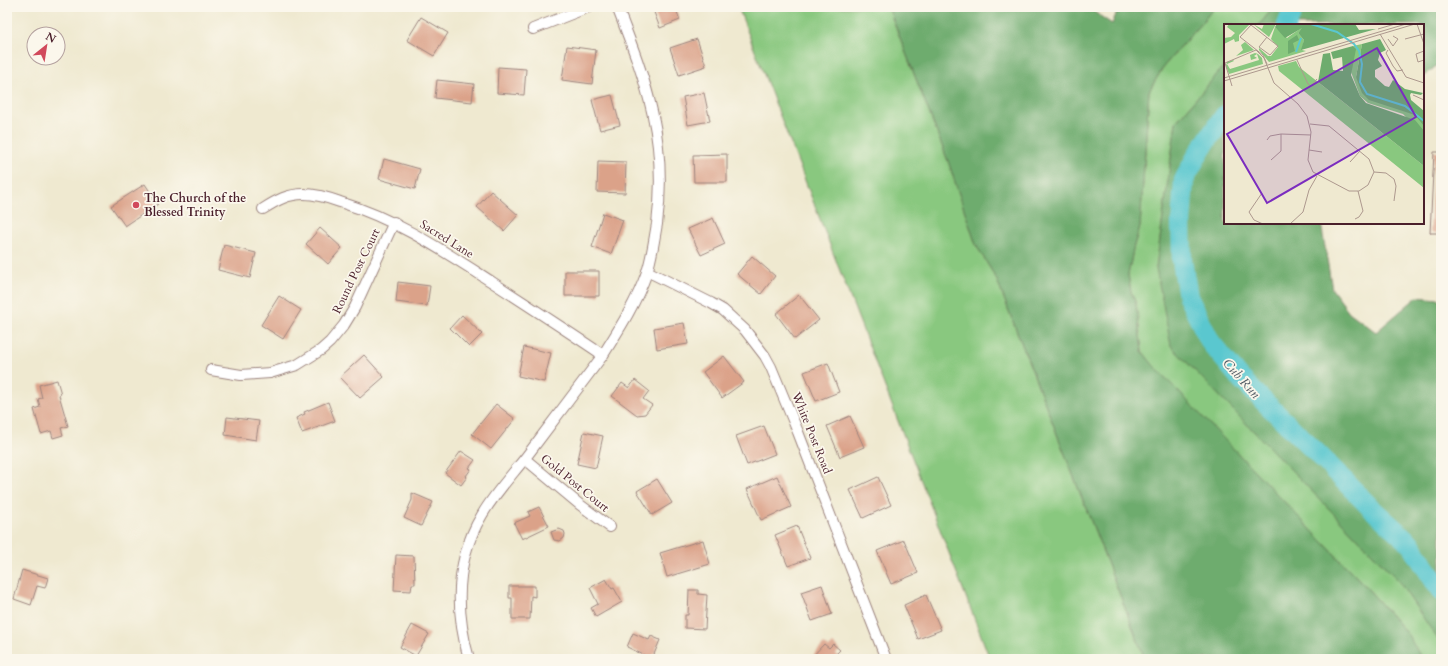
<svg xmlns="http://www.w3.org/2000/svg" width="1448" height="666" viewBox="0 0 1448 666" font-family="Cardo,serif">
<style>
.green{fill:#89c87f;stroke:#6a7455}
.forest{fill:#6eac6e;stroke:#5c664c}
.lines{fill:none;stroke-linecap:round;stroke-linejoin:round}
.river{stroke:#5ac7cf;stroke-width:20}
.building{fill:#dba289}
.minor-casing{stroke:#9c847e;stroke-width:12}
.minor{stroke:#fff;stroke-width:10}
.poi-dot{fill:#d1495b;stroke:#fbf7ec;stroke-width:1.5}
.labels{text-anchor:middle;stroke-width:3.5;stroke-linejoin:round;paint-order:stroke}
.poi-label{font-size:12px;font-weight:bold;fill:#4a1f2b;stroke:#fbf7ec;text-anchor:start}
.street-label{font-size:12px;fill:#4a1f2b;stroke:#fbf7ec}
.water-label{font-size:13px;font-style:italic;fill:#505a64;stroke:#fbf7ec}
.inset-river{fill:none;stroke:#5ac7cf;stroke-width:2}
.inset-road{fill:none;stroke:#ad988e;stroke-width:1}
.view{fill:#7b2cbf;fill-opacity:0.15;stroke:#7b2cbf;stroke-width:2}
.inset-edge{fill:none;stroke:#4a1f2b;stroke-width:2}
</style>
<rect width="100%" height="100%" fill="#fbf7ec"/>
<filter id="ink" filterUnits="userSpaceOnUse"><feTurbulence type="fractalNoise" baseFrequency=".025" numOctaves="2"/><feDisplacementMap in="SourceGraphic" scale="8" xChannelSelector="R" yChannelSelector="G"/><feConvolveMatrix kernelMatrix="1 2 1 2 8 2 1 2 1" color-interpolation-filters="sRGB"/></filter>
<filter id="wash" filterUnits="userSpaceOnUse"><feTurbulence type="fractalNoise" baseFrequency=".012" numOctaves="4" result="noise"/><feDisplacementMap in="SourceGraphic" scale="16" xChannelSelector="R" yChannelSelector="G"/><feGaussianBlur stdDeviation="0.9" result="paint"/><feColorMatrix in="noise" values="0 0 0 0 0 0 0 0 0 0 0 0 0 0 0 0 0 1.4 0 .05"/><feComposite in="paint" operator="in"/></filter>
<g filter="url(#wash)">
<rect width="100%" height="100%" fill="#efe9d0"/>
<path class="green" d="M738,7h150l60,154 28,84 20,33 149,381h-155z
M1215,7h59l-15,18h-34v40l-49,57 -20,146 285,294v97h-34l-4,-30 -36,-41 -214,-222 -11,-15 -6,-47 -5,-12 -3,-17 6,-30 6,-18 9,-136 15,-25z"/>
<path class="forest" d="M888,7h199l25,17 7,-17h96l-51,59 -15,25 -9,136 -6,18 -6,30 3,17 5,12 6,47 12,15 213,222 41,47 14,24h-277l-149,-381 -20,-33 -28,-84z
M1274,7h167v55l-18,15v-52h-164z
M1225,65v158h96l11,66 17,23 27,20 41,-35 22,2 2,4v341l-44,-65 -226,-233 -15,-78 20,-146z"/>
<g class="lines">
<path class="river" d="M1287,25l7,-18
M1225,115l-26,37 -15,28 -3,43 1,38 6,36 23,46 29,35 81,79 50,51 39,35 31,48"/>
</g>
<g id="blocks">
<path class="building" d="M652,7h23l5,13 -20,8z
M421,17l27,16 -14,23 -27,-16z
M697,39l9,27 -27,9 -9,-27z
M567,46l29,4 -4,34 -30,-4z
M498,67l28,2 -2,26 -27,-2z
M437,80l37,4 -2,18 -37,-4z
M704,93l6,28 -22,4 -5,-28z
M612,95l8,30 -20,5 -8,-30z
M1434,152h7v81h-11z
M727,154v28h-33l-1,-27z
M384,159l36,10 -5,20 -36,-10z
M598,161l28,1 -1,31 -28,-1z
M145,184l13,20 -33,22 -14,-20z
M491,191l27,24 -14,16 -27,-24z
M603,213l20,7 -12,34 -19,-7z
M713,218l12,26 -24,11 -13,-26z
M320,228l22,20 -14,16 -22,-20z
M224,245l32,8 -6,25 -32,-8z
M752,256l23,20 -14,18 -24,-20z
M565,271h34v25h-34z
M398,282l32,4 -3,20 -31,-4z
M799,295l20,25 -24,19 -19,-25z
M279,296l22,14 -18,29 -22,-14z
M462,315l20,19 -13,13 -19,-19z
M684,323l4,21 -31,5 -3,-21z
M524,347l27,6 -7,29 -26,-6z
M364,355l20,22 -24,21 -20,-21z
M724,356l20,26 -22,16 -19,-26z
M828,363l11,29 -23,9 -12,-29z
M57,380l4,14 -2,1 9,31 -7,2 2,7 -10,3 -2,-7 -10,3 -7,-25 6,-2 -2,-8 4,-1 -3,-13z
M635,380l14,11 -6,8 9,6 -7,9 -8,1 -25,-19 10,-13 7,5z
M328,402l7,19 -33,12 -6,-15 9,-4 -1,-2z
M496,404l19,15 -24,30 -19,-15z
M850,416l14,31 -24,10 -13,-31z
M227,417l32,4 -3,19 -31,-5z
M764,426l11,28 -28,11 -11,-29z
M584,432l19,4 -7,32 -19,-4z
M461,451l14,9 -6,8 2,1 -5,7 1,1 -6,8 -16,-12z
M777,476l14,31 -30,13 -14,-31z
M878,477l13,28 -28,13 -13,-28z
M657,479l15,24 -20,12 -15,-24z
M412,493l21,9 -12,24 -17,-8 8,-18z
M539,507l10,19 -27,13 -8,-16 16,-7 -2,-4z
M797,526l13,32 -22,8 -13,-31z
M559,529l5,2 1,3 -1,4 -4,3 -6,-1 -3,-8z
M703,540l7,24 -43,13 -7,-24z
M904,540l14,33 -27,11 -14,-33z
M396,555l18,1 1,28h-3l-1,7 -17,-1z
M22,570l26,8 -3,10 -8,-2 -6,19 -17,-6z
M606,579l6,10 2,-1 8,14 -26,15 -5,-9 7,-4 -8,-16z
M822,585l10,29 -20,7 -11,-29z
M509,586h26v11l-4,-1 -1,23h-18v-21h-3z
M689,590h9v4l9,1 -2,34 -20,-1v-13h3z
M926,595l15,35 -23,9 -14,-34z
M412,625l17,9 -13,22 -16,-9z
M633,633l16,7 2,-4 9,4 -8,19 -25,-12z
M824,644l5,4 4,-4 7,6 -4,4 6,5h-32z"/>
</g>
</g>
<g filter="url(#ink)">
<use href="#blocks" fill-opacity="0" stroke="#9c847e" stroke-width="1"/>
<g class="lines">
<defs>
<path id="minor" d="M533,29l56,-22
M263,209c14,-9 25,-15 41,-15 12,0 25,4 36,8 56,17 102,48 152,80 37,24 74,48 111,73
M647,271l64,32 12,7 22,20 20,26 6,11 27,65 88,227
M211,370l30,5 29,-2 27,-8 24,-15 9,-8 14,-17 11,-18 39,-85
M525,459l54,45 31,23
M469,659c-14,-49 -14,-99 13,-144 12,-21 29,-39 44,-58 26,-34 51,-68 77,-102 17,-27 34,-54 44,-83 5,-15 7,-32 10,-48 11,-83 -10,-141 -40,-217"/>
</defs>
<use href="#minor" class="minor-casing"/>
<use href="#minor" class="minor"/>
</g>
</g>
<circle class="poi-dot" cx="136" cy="205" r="4"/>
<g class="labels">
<g class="poi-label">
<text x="144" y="202">The Church of the<tspan x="144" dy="14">Blessed Trinity</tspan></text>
</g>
<g class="street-label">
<text transform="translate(447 239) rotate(32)" y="4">Sacred Lane</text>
<text transform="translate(356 271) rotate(-64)" y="4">Round Post Court</text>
<text transform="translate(812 433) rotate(68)" y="4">White Post Road</text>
<text transform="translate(575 483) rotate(39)" y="4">Gold Post Court</text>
</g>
<g class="water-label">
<text transform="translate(1242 378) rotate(48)" y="5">Cub Run</text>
</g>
</g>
<g transform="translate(1224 24)">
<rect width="200" height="200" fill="#efe9d0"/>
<path d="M5,0h21l-11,11v6l-4,1 -1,-3 -10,5v-6l7,-1 4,-4 -8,-6zM29,0l9,5 2,-5h12l-7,13zM80,2l-6,7 6,7 -2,10 4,1 -37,11 -10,-12v-2l9,8h3l7,-9 -7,-8 4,-12 12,11zM21,18l9,8 -18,6 7,-6 -2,-5zM138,20l-6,33 68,39v20l-21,-22 -35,-11 -8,-7 -9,-24 4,-23 -2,-3zM31,29l3,1 4,4 1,6 -34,10 -3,-8 1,-4 6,-2 1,1 -7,3 3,5 29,-9 -2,-6 -3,2 3,2 -6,2 -1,-5zM72,37l3,6 125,99v22l-145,-117 -1,-5z" fill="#89c87f"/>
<path d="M53,0h78l4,6 17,-1 -75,21 3,-10 -6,-7 4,-5 -17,10 -10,-11zM73,11l2,5 -6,3 2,8 -7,3v-13zM156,15l6,11 -6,3 -2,7 4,6 -7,4v7l10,9 4,1 4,-7 12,9 18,4 -2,2 -10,-2 -1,2 1,5 13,11v15l-9,-11 -46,-15 -7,-7 -6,-16 6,-33zM129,22l3,3 -5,26 9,21 6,7 49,17 9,11v35l-106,-84 5,-28 7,-1 3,17 10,1 -1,-14 -9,2 -2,-7z" fill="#6eac6e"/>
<path class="inset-river" d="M87,0l26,8 17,12 5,7 3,13 -2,18 7,12 38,12 19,15M72,28l5,-14"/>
<path class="inset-road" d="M193,0l7,20M154,5l17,-5M156,10l26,43 18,6M164,15l5,7 5,-7 -5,-3M181,15l19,-5M35,23l11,8 8,-9 -27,-21 -11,12 23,18 4,9M35,23l8,-10M32,26l8,8 10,25 24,21 9,12 4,16 -3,28 5,12 36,19h10l9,-6 6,-13 -5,-13 -40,-33 -19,-2M164,26l-2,3 7,13 4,5 6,-1M200,27l-8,3 2,8 6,-2M73,36l11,24 3,2 6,-7M0,54l182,-54M0,57l191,-57M8,62l-7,-23 31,-13M189,71l11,5M43,116l3,-4 11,-2 30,1M85,126l13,2M47,136l10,-9v-17M126,138l10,-11M150,148l12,1 8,6 2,7 -2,15M38,169l-13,19 5,8 9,4M131,195l4,-2 4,-6 -5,-20M66,200l13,-12 6,-22 8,-14"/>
<path class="view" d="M153,24l39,69 -149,86 -40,-69z"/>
<rect width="200" height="200" class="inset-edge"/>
</g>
<rect width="1448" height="666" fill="none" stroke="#fbf7ec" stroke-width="24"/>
<g transform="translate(46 46) rotate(30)"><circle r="19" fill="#fbf7ec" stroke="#b4a19f"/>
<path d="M0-3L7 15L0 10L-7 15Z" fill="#d1495b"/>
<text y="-6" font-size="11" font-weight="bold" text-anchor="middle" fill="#4a1f2b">N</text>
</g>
</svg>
